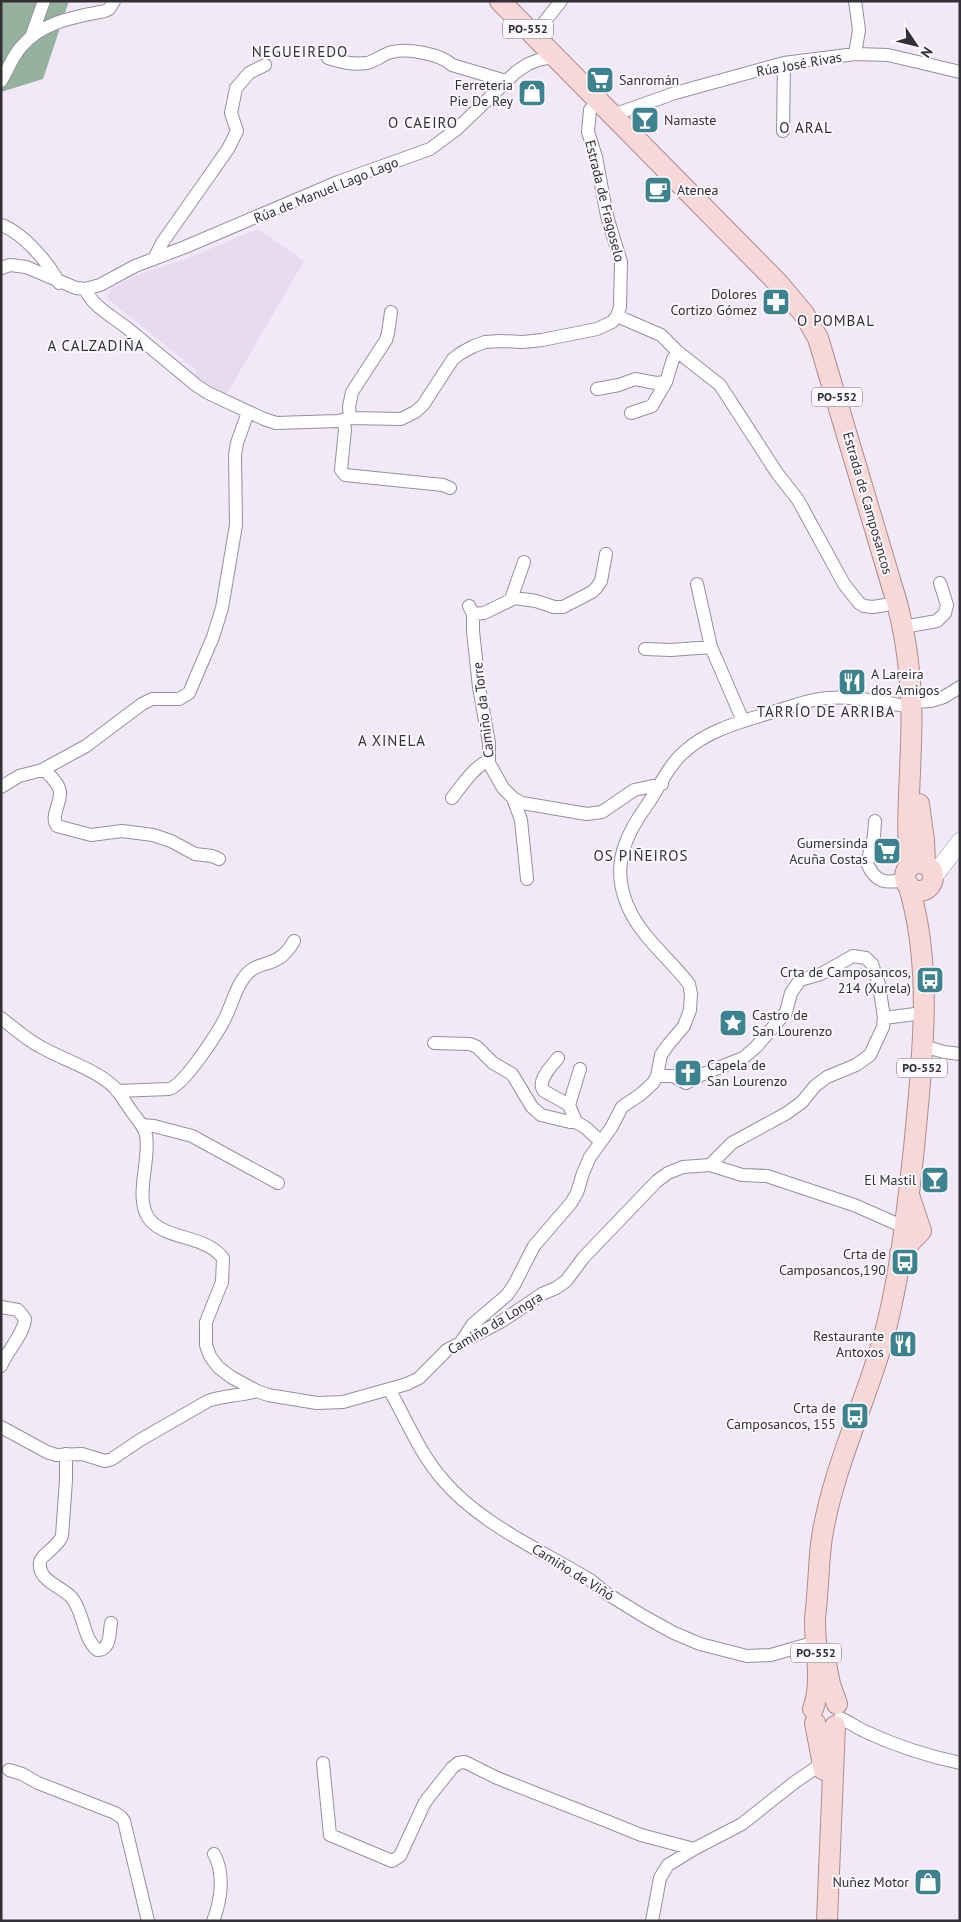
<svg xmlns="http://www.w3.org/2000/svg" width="961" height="1922" viewBox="0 0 961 1922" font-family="'PT Sans',sans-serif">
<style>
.built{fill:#e7dbf0}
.forest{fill:#94b29d}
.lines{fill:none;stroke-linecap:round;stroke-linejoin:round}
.street-casing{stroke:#978f9d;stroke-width:14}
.secondary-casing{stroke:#978f9d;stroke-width:19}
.primary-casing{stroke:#af8c8b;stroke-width:22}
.street{stroke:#fff;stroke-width:12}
.secondary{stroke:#fff;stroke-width:18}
.primary{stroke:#f8d8d6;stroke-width:20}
.labels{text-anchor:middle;stroke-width:4;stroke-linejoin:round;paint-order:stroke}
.shield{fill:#fbf8fe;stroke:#6e6b71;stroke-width:1}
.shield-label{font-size:12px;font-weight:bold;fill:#322f35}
.street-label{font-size:14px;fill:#322f35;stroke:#fbf8fe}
.poi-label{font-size:14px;fill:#322f35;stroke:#fbf8fe;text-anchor:end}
.neighbourhood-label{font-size:15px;letter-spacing:1px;fill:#322f35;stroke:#fbf8fe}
</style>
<rect width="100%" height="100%" fill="#f1e8f8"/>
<path class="built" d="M258,229l46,32 -78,134 -32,-20 3,-4 -90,-73 1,-6 4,-4 22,-12 47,-15z"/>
<path class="forest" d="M1,1h68l-26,78 -42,13z"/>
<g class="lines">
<defs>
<path id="street" d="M534,35l27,-34
M31,37l13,-36
M325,51l3,7c13,4 25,7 39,5 9,-2 16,-9 25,-11 15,-4 49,2 60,13l54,16
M855,54l4,-24 -4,-29
M1,81c7,-11 11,-24 20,-34 21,-25 53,-30 84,-36l4,-2 5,-8
M613,115l62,-22 109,-30 71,-9 33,1 72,17
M783,131l1,-68
M1,225c21,7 48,38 58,58
M154,259l8,-16 66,-94 9,-18 -6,-18 5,-25 13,-15 16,-8
M1,268l9,-3 16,2 50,21 9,1 15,-4 35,-19 50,-19 153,-65 92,-33 27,-20 59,-57 12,-8 13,-5 15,-2
M85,289c8,18 27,27 42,39 23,19 46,38 69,57l12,8 56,26 12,4 62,-2 12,-3 51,1 14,-7 8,-7 30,-46 8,-6 13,-7 11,-4 16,-1 22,1 19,-2 55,-11 15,-7 5,-6 3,-9 1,-45 -14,-46 -11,-59 -8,-25 2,-22 8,-9
M617,316l44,19 17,17 42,33 57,88 21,27 46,84 15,19 5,3 9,1 24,-4
M597,389l22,-4 16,-6 21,4 10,-1
M631,413l21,-7 14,-24 7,-23 5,-7
M350,418l-1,-11 3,-15 34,-52 2,-7 3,-21
M343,420l2,9 -4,41 4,5 98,10 7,3
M697,584l14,63 32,74
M511,599l13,-37
M469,606l4,8v17l6,56 10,56v20l14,25 10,10 9,5 65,11 15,-2 32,-22 28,-6
M473,614l11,-1 31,-15 21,3 18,6h9l29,-15 5,-5 4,-6 5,-27
M903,627l34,-6 8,-8 2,-8 -7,-22
M645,649l26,1 40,-3
M911,702l20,-1 13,-4 16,-10
M44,769c5,6 15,14 16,23 1,11 -10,25 -3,34l34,9 31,-4 31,4 18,6 24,13 17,2 7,3
M1,787l18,-11 23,-6 44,-24 56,-42 10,-5h27l10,-6 24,-56 9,-29 14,-83 -1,-70 2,-12 11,-31
M452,798c11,-14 21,-30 37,-38
M513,798l8,22 6,59
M875,821l-1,15 -7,27c9,21 18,20 39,17
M1,1018c13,10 26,22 40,29 24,14 56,22 76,43 5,7 10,15 15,22 5,7 12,14 14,23 5,24 -13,65 4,85 17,20 55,15 73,38l-1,24 -16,40v23l4,11 8,11 13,10 26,14 11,4 49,8 26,-1 64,-18 12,-6 28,-28 55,-29 40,-27 14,-6 10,-7 18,-24 73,-76 11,-8 15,-6 27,-2 32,10 25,1 87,29 50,22
M884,1018l39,-5
M434,1043l36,1 7,3 16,16 19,11 20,33 9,8 29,7h6l10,6 14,13
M923,1046l21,6 16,2
M558,1058c-7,9 -22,23 -14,33l25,14 7,17
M657,1076h16l13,7 15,-8 42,-17 13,-11 30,-35 5,-19 9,-13 21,-6 32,-18 13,2 6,6 7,20 5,34 -1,9 -13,28 -14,10 -29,12 -12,9 -13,16 -15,11 -55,30 -22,22
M117,1091l52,-2c14,-3 45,-51 53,-65 8,-13 11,-29 19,-42 13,-22 26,-14 41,-26 5,-4 9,-10 12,-15
M569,1105l11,-36
M142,1125l12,1 38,10 86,47
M1,1307l17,3 7,9c-1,15 -18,32 -24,47
M461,1342l12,-18 34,-29 7,-10 20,-39 37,-43 6,-10 6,-20 7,-16 21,-29 11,-21 19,-13 12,-11 4,-7 4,-21 7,-10 16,-19 6,-16 1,-16 -2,-10c-22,-29 -54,-51 -65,-88 -11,-35 3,-63 23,-91 12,-17 21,-39 37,-53 25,-23 60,-31 92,-41 17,-5 34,-12 52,-13 28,-2 55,4 83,9
M389,1389c17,30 31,65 54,91 36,43 99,71 147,100l16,13 39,24 29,16 26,11 47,12 24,-1 45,-13
M1,1427l46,25 9,3 26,-1 23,7 7,-2 28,-19 68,-39c16,-6 33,-5 49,-10
M66,1454v26l-4,56c-4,11 -21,19 -22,26 -3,19 23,25 32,36 12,15 11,40 25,52 14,0 12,-16 14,-27
M840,1718c9,4 16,9 24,13 30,14 63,25 96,32
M323,1763l7,72 62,26 8,-5 25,-54 27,-34 6,-5 7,-1 32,16 112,44 32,13 53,14
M9,1770l13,4 16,9 77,30 6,4 3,4 24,100
M213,1921c8,-20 12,-47 1,-67
M652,1921l8,-43 8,-13 26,-16 48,-25 53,-42 28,-19"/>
<path id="secondary" d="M933,877l27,-35"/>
<path id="primary" d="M500,1l279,283 25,30 14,24 79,265c12,46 16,94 14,141 -1,41 -5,82 -1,123
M919,804l5,36 1,24
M905 877a14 14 0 1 1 28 0a14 14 0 1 1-28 0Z
M900,1253l21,-22 -11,-33
M826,1664l4,20 7,20
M813,1709c10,-27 2,-59 2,-88 0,-8 2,-17 2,-25 2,-20 2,-39 5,-59 11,-68 42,-131 61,-197 17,-62 24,-128 31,-192 8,-85 20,-181 -6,-264
M815,1723l9,47
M827,1921l8,-195"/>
</defs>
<use href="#street" class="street-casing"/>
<use href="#secondary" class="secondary-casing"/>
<use href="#primary" class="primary-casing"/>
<use href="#street" class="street"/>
<use href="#secondary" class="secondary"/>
<use href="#primary" class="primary"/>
</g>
<defs>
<symbol id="supermarket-square" viewBox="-11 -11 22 22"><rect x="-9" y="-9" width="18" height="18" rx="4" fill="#3d838f" stroke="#fbf8fe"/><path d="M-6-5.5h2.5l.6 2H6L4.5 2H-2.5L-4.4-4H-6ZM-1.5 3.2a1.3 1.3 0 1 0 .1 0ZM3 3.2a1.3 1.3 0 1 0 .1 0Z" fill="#fff"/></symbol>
<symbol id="shop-square" viewBox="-11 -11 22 22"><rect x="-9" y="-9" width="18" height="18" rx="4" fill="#3d838f" stroke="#fbf8fe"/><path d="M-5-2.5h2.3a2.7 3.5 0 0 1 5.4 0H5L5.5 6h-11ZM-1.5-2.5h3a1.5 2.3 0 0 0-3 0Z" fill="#fff"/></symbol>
<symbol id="bar-square" viewBox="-11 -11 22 22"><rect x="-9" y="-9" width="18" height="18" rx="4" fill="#3d838f" stroke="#fbf8fe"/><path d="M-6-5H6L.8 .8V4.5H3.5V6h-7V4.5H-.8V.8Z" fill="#fff"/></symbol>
<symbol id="cafe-square" viewBox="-11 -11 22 22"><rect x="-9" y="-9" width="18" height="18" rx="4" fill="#3d838f" stroke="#fbf8fe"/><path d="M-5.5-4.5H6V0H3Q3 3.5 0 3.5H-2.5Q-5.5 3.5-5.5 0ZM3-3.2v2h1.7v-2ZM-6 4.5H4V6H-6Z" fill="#fff"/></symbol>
<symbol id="pharmacy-square" viewBox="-11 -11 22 22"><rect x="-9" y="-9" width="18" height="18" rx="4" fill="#3d838f" stroke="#fbf8fe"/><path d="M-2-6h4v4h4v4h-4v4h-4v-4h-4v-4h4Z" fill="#fff"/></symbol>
<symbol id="restaurant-square" viewBox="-11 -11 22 22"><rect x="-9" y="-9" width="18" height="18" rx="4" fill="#3d838f" stroke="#fbf8fe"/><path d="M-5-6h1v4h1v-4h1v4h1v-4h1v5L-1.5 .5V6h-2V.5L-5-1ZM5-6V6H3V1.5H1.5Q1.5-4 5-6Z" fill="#fff"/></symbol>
<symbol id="bus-square" viewBox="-11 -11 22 22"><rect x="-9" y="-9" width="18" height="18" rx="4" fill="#3d838f" stroke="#fbf8fe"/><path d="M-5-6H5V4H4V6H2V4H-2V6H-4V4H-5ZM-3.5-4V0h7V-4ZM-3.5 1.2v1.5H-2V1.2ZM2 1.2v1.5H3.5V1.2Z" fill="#fff"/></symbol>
<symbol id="sight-square" viewBox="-11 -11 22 22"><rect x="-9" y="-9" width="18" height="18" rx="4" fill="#3d838f" stroke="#fbf8fe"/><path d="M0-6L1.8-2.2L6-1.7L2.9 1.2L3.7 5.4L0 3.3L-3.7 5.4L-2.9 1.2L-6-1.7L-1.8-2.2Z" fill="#fff"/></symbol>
<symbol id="church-square" viewBox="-11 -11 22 22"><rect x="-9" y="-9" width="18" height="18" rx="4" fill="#3d838f" stroke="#fbf8fe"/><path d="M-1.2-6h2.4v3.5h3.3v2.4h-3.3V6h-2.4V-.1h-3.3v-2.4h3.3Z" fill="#fff"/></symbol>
</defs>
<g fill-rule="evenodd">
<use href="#supermarket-square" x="584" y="64" width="32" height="32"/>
<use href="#shop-square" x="516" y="77" width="32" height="32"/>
<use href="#bar-square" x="629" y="104" width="32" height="32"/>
<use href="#cafe-square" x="642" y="174" width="32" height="32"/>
<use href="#pharmacy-square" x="760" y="286" width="32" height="32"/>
<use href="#restaurant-square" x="836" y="666" width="32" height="32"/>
<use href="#supermarket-square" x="871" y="835" width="32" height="32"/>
<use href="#bus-square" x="914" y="964" width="32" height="32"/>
<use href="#sight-square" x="717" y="1007" width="32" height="32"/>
<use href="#church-square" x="672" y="1057" width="32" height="32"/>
<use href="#bar-square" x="919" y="1164" width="32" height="32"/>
<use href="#bus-square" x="889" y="1246" width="32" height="32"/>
<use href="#restaurant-square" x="887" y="1328" width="32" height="32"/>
<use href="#bus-square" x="839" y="1400" width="32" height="32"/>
<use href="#shop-square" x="912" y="1866" width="32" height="32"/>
</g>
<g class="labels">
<g class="shield">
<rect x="503" y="19.5" width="50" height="19" rx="4"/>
<rect x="812" y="387.5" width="50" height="19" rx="4"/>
<rect x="897" y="1058.5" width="50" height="19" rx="4"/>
<rect x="791" y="1643.5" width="50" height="19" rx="4"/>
</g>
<g class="shield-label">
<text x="528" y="33">PO-552</text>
<text x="837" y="401">PO-552</text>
<text x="922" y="1072">PO-552</text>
<text x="816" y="1657">PO-552</text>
</g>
<g class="street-label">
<text transform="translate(799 64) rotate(-10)" y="5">Rúa José Rivas</text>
<text transform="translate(326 190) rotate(-22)" y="5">Rúa de Manuel Lago Lago</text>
<text transform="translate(605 201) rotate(76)" y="5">Estrada de Fragoselo</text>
<text transform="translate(868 503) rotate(74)" y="5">Estrada de Camposancos</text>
<text transform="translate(483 710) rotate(-97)" y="5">Camiño da Torre</text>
<text transform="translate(495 1323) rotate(-31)" y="5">Camiño da Longra</text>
<text transform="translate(573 1572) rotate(32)" y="5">Camiño de Viñó</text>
</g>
<g class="poi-label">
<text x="619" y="85" text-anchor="start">Sanromán</text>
<text x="513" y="90">Ferreteria<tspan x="513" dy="16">Pie De Rey</tspan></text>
<text x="664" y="125" text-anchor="start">Namaste</text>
<text x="677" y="195" text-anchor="start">Atenea</text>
<text x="757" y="299">Dolores<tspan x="757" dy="16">Cortizo Gómez</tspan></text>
<text x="871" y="679" text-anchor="start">A Lareira<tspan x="871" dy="16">dos Amigos</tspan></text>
<text x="868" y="848">Gumersinda<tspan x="868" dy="16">Acuña Costas</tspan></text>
<text x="911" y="977">Crta de Camposancos,<tspan x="911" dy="16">214 (Xurela)</tspan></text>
<text x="752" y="1020" text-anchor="start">Castro de<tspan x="752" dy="16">San Lourenzo</tspan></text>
<text x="707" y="1070" text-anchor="start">Capela de<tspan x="707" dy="16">San Lourenzo</tspan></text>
<text x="916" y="1185">El Mastil</text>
<text x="886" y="1259">Crta de<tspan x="886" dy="16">Camposancos,190</tspan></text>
<text x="884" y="1341">Restaurante<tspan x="884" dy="16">Antoxos</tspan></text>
<text x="836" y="1413">Crta de<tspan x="836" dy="16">Camposancos, 155</tspan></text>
<text x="909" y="1887">Nuñez Motor</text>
</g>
<g class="neighbourhood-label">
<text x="300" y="57">NEGUEIREDO</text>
<text x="423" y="128">O CAEIRO</text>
<text x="806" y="133">O ARAL</text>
<text x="836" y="326">O POMBAL</text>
<text x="96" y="351">A CALZADIÑA</text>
<text x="826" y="717">TARRÍO DE ARRIBA</text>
<text x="392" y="746">A XINELA</text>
<text x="641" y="861">OS PIÑEIROS</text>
</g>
</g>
<rect width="961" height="1922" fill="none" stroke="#322f35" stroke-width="5"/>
<g transform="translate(916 45) rotate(125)" stroke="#fbf8fe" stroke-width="4" paint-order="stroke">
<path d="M0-4L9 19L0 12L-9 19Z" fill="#322f35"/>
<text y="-8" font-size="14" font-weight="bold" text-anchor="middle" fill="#322f35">N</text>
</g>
</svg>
